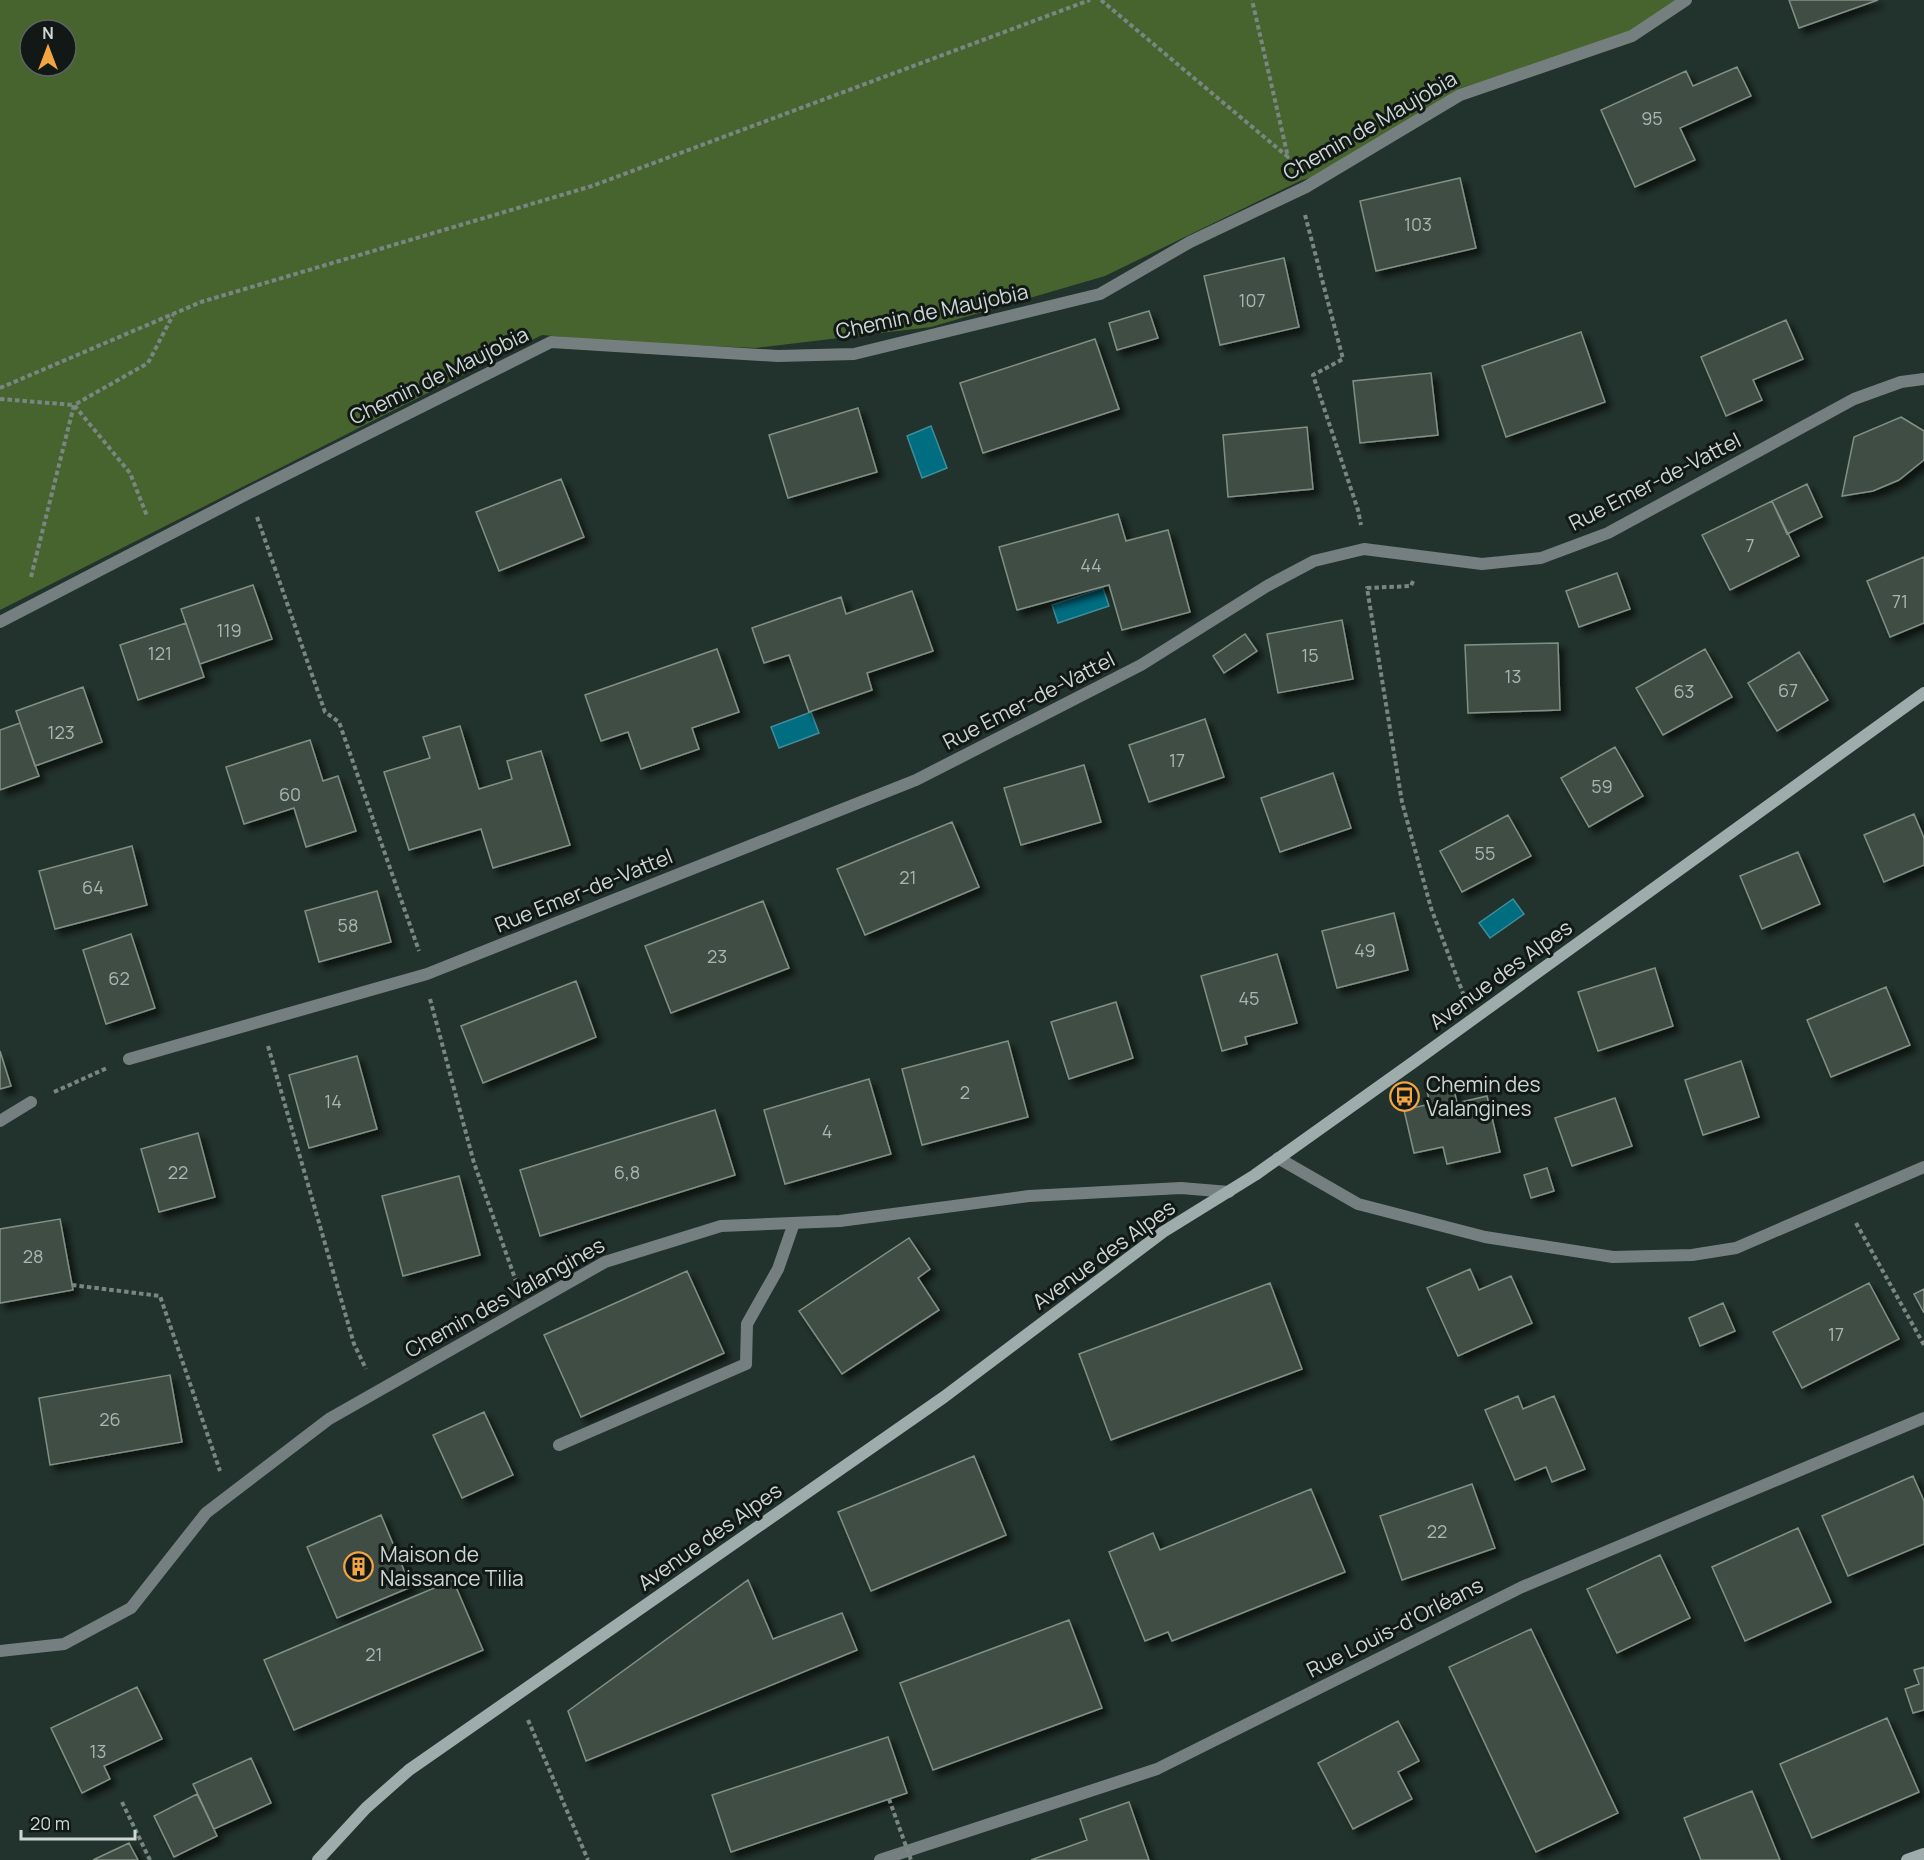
<svg xmlns="http://www.w3.org/2000/svg" width="1924" height="1860" viewBox="0 0 1924 1860" font-family="Manrope,sans-serif">
<style>
.forest{fill:#47642e;fill-rule:evenodd}
.water{fill:#006d81;stroke:#3e8d9a;stroke-width:1.5}
.building{fill:#404e44;stroke:#819085;stroke-width:1.5;filter:url(#shadow)}
.lines{fill:none;stroke-linecap:round;stroke-linejoin:round}
.path{stroke:#798682;stroke-width:4;stroke-dasharray:4.5 3;stroke-linecap:butt}
.service{stroke:#767f7f;stroke-width:12}
.minor{stroke:#767f7f;stroke-width:12}
.secondary{stroke:#9eadac;stroke-width:12}
.path-bridge{stroke:#798682;stroke-width:4;stroke-dasharray:4.5 3;stroke-linecap:butt}
.labels{text-anchor:middle;stroke-width:6;stroke-linejoin:round;paint-order:stroke}
.number-label{font-size:18px;fill:#aab5af}
.street-label{font-size:21px;fill:#cdd7d3;stroke:#111816}
.poi-label{font-size:21px;fill:#cdd7d3;stroke:#111816;text-anchor:start}
</style>
<defs>
<filter id="shadow"><feDropShadow dx="5.5" dy="5.5" stdDeviation="3" flood-color="#0009"/></filter>
</defs>
<rect width="100%" height="100%" fill="#22322d"/>
<path class="forest" d="M0,0h1678l-47,32 -173,57 -128,84 -28,7 -197,96 -174,51 -176,21 -132,-6 -81,-7 -542,275zM30,30h36v36h-36z"/>
<path class="water" d="M931,426l16,42 -25,10 -15,-42z
M1103,588l6,18 -51,17 -6,-18z
M811,712l8,21 -40,15 -8,-21z
M1513,899l11,15 -34,24 -11,-15z"/>
<path class="building" d="M1789,0h89l-79,28z
M1737,67l14,29 -71,32 15,32 -60,27 -34,-77 85,-39 7,15z
M1460,178l16,70 -100,23 -16,-70z
M1284,258l15,69 -79,18 -16,-69z
M1149,311l9,27 -41,12 -8,-27z
M1786,320l17,39 -50,21 9,20 -36,16 -25,-59z
M1581,332l24,70 -99,35 -24,-71z
M1095,339l24,70 -136,44 -23,-70z
M1431,373l7,62 -78,8 -7,-62z
M858,408l19,64 -89,26 -19,-63z
M1901,417l23,14v29l-25,20 -26,11 -31,5 12,-59z
M1307,427l6,62 -85,8 -5,-62z
M561,479l23,58 -85,34 -23,-59z
M1807,484l15,33 -35,17 -15,-33z
M1772,501l27,55 -69,34 -28,-55z
M1118,514l8,27 42,-11 22,82 -68,18 -13,-45 -92,25 -18,-63z
M1924,557v66l-34,14 -23,-56z
M1617,573l13,36 -51,18 -13,-36z
M253,585l19,54 -72,25 -19,-55z
M912,591l21,60 -66,22 5,17 -63,22 -20,-57 -25,8 -12,-35 89,-31 5,17z
M1342,620l11,59 -75,14 -11,-59z
M186,623l18,54 -66,23 -18,-55z
M1245,634l12,17 -33,22 -11,-17z
M1558,643l2,67 -92,3 -3,-68z
M717,649l22,63 -47,16 7,21 -58,20 -13,-37 -27,9 -16,-46z
M1705,649l27,48 -69,38 -27,-47z
M1799,652l29,48 -51,31 -29,-48z
M83,687l19,55 -67,24 -19,-55z
M1205,719l19,58 -75,25 -20,-57z
M20,723l19,53 -39,14v-60z
M460,726l19,63 33,-10 -5,-18 34,-10 29,94 -77,23 -12,-39 -72,21 -25,-78 46,-14 -7,-21z
M310,740l13,41 15,-5 18,55 -50,16 -12,-39 -50,16 -18,-57z
M1615,747l28,49 -54,31 -28,-49z
M1084,765l17,57 -80,23 -17,-57z
M1333,773l18,55 -71,24 -19,-54z
M1914,814l10,24v27l-40,17 -20,-47z
M1508,815l23,41 -69,36 -22,-41z
M952,822l27,65 -114,48 -28,-66z
M132,846l15,59 -92,24 -16,-58z
M1798,852l22,52 -58,25 -22,-53z
M377,891l14,51 -72,20 -14,-51z
M763,901l26,67 -118,45 -26,-67z
M1394,913l14,57 -71,18 -15,-57z
M131,934l24,74 -49,16 -23,-74z
M1277,954l20,69 -52,14 2,7 -25,7 -21,-75z
M1655,968l18,58 -75,25 -20,-59z
M576,981l20,56 -113,46 -22,-57z
M1886,987l24,58 -79,32 -24,-57z
M1116,1002l17,56 -64,21 -18,-57z
M1008,1041l20,76 -106,28 -20,-76z
M0,1051l11,35 -11,3z
M357,1056l20,73 -68,19 -20,-73z
M1741,1061l18,56 -56,18 -18,-55z
M869,1079l22,75 -106,30 -21,-74z
M1453,1085l4,18 30,-7 13,56 -53,12 -4,-17 -29,6 -10,-43 26,-6 -3,-13z
M1615,1098l17,48 -60,20 -17,-48z
M715,1110l20,65 -195,61 -20,-66z
M198,1133l17,64 -56,15 -18,-63z
M1547,1168l7,23 -23,7 -7,-23z
M459,1176l21,79 -77,21 -21,-80z
M60,1219l13,71 -73,13v-74z
M909,1238l21,31 -12,9 21,32 -97,64 -43,-63z
M1470,1269l9,21 32,-14 21,47 -74,33 -31,-68z
M687,1271l37,82 -143,64 -37,-82z
M1270,1283l32,86 -191,71 -32,-86z
M1869,1283l30,56 -97,49 -29,-56z
M1924,1289v24l-10,-19z
M1723,1303l12,28 -35,15 -11,-28z
M170,1375l12,67 -132,23 -11,-67z
M1518,1396l5,13 31,-13 31,73 -33,13 -6,-15 -31,13 -30,-70z
M484,1412l29,63 -51,23 -29,-63z
M974,1456l32,79 -135,56 -33,-79z
M1913,1476l11,25v43l-76,32 -26,-60z
M1472,1484l23,64 -93,32 -22,-64z
M1311,1489l34,83 -173,69 -4,-9 -23,9 -36,-89 44,-19 7,17z
M381,1515l30,72 -74,31 -30,-71z
M1798,1528l33,74 -86,39 -33,-74z
M1660,1555l30,63 -73,35 -30,-64z
M453,1580l30,70 -189,80 -30,-70z
M748,1580l25,59 69,-26 15,37 -271,111 -18,-50z
M1069,1620l33,88 -169,62 -33,-87z
M1531,1629l87,184 -82,39 -87,-185z
M1924,1667v43l-11,3 -8,-24 14,-5 -5,-14z
M137,1687l25,52 -58,27 6,13 -28,14 -31,-65z
M1887,1718l32,74 -107,46 -32,-74z
M1398,1721l21,40 -21,11 14,27 -59,30 -35,-66z
M888,1737l19,56 -176,59 -19,-57z
M251,1758l20,45 -57,26 -21,-45z
M1752,1791l28,69h-79l-17,-42z
M197,1794l20,42 -43,21 -20,-41z
M1129,1802l20,58h-118l56,-20 -7,-21z
M129,1843l9,17h-45z"/>
<g class="lines">
<path class="path" d="M1101,0l187,157 -36,-157
M1305,215l38,144 -30,16 45,135 3,15
M0,388l201,-86 391,-116 498,-186
M0,399l74,6 56,68 17,43
M257,517l68,195 14,10 80,229
M31,577l43,-172 74,-42 25,-48
M1413,581l-2,5 -44,2 35,214 29,106 33,88
M430,999l44,164 43,121
M268,1046l86,298 12,25
M54,1092l53,-24
M1856,1223l68,122
M72,1285l88,11 60,175
M528,1720l60,140
M122,1802l28,58"/>
<path class="service" d="M559,1445l187,-81 1,-40 31,-55 16,-46"/>
<path class="minor" d="M0,622l249,-129 302,-151 227,14 76,-2 246,-60 90,-52 116,-55 154,-92 172,-59 54,-36
M129,1059l298,-85 489,-194 225,-115 126,-79 47,-25 50,-12 118,15 59,-6 67,-25 246,-134 47,-17 23,-3
M0,1121l31,-19
M1278,1158l80,46 127,33 128,20 79,-2 44,-7 188,-81
M0,1651l64,-7 67,-36 75,-95 123,-94 276,-157 116,-36 119,-5 189,-25 152,-8 48,4
M880,1860l277,-91 365,-182 402,-169"/>
<path class="secondary" d="M318,1860l48,-52 43,-38 535,-373 219,-165 92,-57 160,-114 509,-368
M1907,1860l17,-6"/>
<path class="path-bridge" d="M889,1799l22,61"/>
</g>
<defs>
<symbol id="bus-ring" viewBox="-11 -11 22 22"><circle r="9.5" fill="#111816" stroke="#f2a542" stroke-width="1.5"/><path d="M-5-6H5V4H4V6H2V4H-2V6H-4V4H-5ZM-3.5-4V0h7V-4ZM-3.5 1.2v1.5H-2V1.2ZM2 1.2v1.5H3.5V1.2Z" fill="#f2a542"/></symbol>
<symbol id="building-ring" viewBox="-11 -11 22 22"><circle r="9.5" fill="#111816" stroke="#f2a542" stroke-width="1.5"/><path d="M-4-6H4V6H1V3H-1V6H-4ZM-2.5-4.3h1.7v1.8h-1.7ZM.8-4.3h1.7v1.8H.8ZM-2.5-1h1.7V.8h-1.7ZM.8-1h1.7V.8H.8Z" fill="#f2a542"/></symbol>
</defs>
<g fill-rule="evenodd">
<use href="#bus-ring" x="1388" y="1080" width="33" height="33"/>
<use href="#building-ring" x="342" y="1550" width="33" height="33"/>
</g>
<g class="labels">
<g class="number-label">
<text x="1652" y="125">95</text>
<text x="1418" y="231">103</text>
<text x="1252" y="307">107</text>
<text x="1750" y="552">7</text>
<text x="1091" y="572">44</text>
<text x="1900" y="608">71</text>
<text x="229" y="637">119</text>
<text x="160" y="660">121</text>
<text x="1310" y="662">15</text>
<text x="1513" y="683">13</text>
<text x="1788" y="697">67</text>
<text x="1684" y="698">63</text>
<text x="61" y="739">123</text>
<text x="1177" y="767">17</text>
<text x="1602" y="793">59</text>
<text x="290" y="801">60</text>
<text x="1485" y="860">55</text>
<text x="908" y="884">21</text>
<text x="93" y="894">64</text>
<text x="348" y="932">58</text>
<text x="1365" y="957">49</text>
<text x="717" y="963">23</text>
<text x="119" y="985">62</text>
<text x="1249" y="1005">45</text>
<text x="965" y="1099">2</text>
<text x="333" y="1108">14</text>
<text x="827" y="1138">4</text>
<text x="178" y="1179">22</text>
<text x="627" y="1179">6,8</text>
<text x="33" y="1263">28</text>
<text x="1836" y="1341">17</text>
<text x="110" y="1426">26</text>
<text x="1437" y="1538">22</text>
<text x="374" y="1661">21</text>
<text x="98" y="1758">13</text>
</g>
<g class="street-label">
<text transform="translate(1370 126) rotate(-30)" y="7">Chemin de Maujobia</text>
<text transform="translate(932 312) rotate(-12)" y="7">Chemin de Maujobia</text>
<text transform="translate(439 376) rotate(-26)" y="7">Chemin de Maujobia</text>
<text transform="translate(1655 482) rotate(-27)" y="7">Rue Emer-de-Vattel</text>
<text transform="translate(1029 701) rotate(-27)" y="7">Rue Emer-de-Vattel</text>
<text transform="translate(584 891) rotate(-22)" y="7">Rue Emer-de-Vattel</text>
<text transform="translate(1501 975) rotate(-36)" y="7">Avenue des Alpes</text>
<text transform="translate(1104 1255) rotate(-36)" y="7">Avenue des Alpes</text>
<text transform="translate(505 1298) rotate(-29)" y="7">Chemin des Valangines</text>
<text transform="translate(710 1537) rotate(-35)" y="7">Avenue des Alpes</text>
<text transform="translate(1395 1628) rotate(-27)" y="7">Rue Louis-d'Orléans</text>
</g>
<g class="poi-label">
<text x="1426" y="1092">Chemin des<tspan x="1426" dy="24">Valangines</tspan></text>
<text x="380" y="1562">Maison de<tspan x="380" dy="24">Naissance Tilia</tspan></text>
</g>
</g>
<g transform="translate(48 48)"><circle r="28" fill="#111816" stroke="#5c6462" stroke-width="1.5"/>
<path d="M0-4.5L10 22L0 15L-10 22Z" fill="#f2a542"/>
<text y="-9" font-size="16" font-weight="bold" text-anchor="middle" fill="#cdd7d3">N</text>
</g>
<path d="M21 1830v9h114v-9" fill="none" stroke="#cdd7d3" stroke-width="3"/>
<text x="30" y="1830" font-size="18" fill="#cdd7d3" stroke="#111816" stroke-width="4.5" paint-order="stroke">20 m</text>
</svg>
